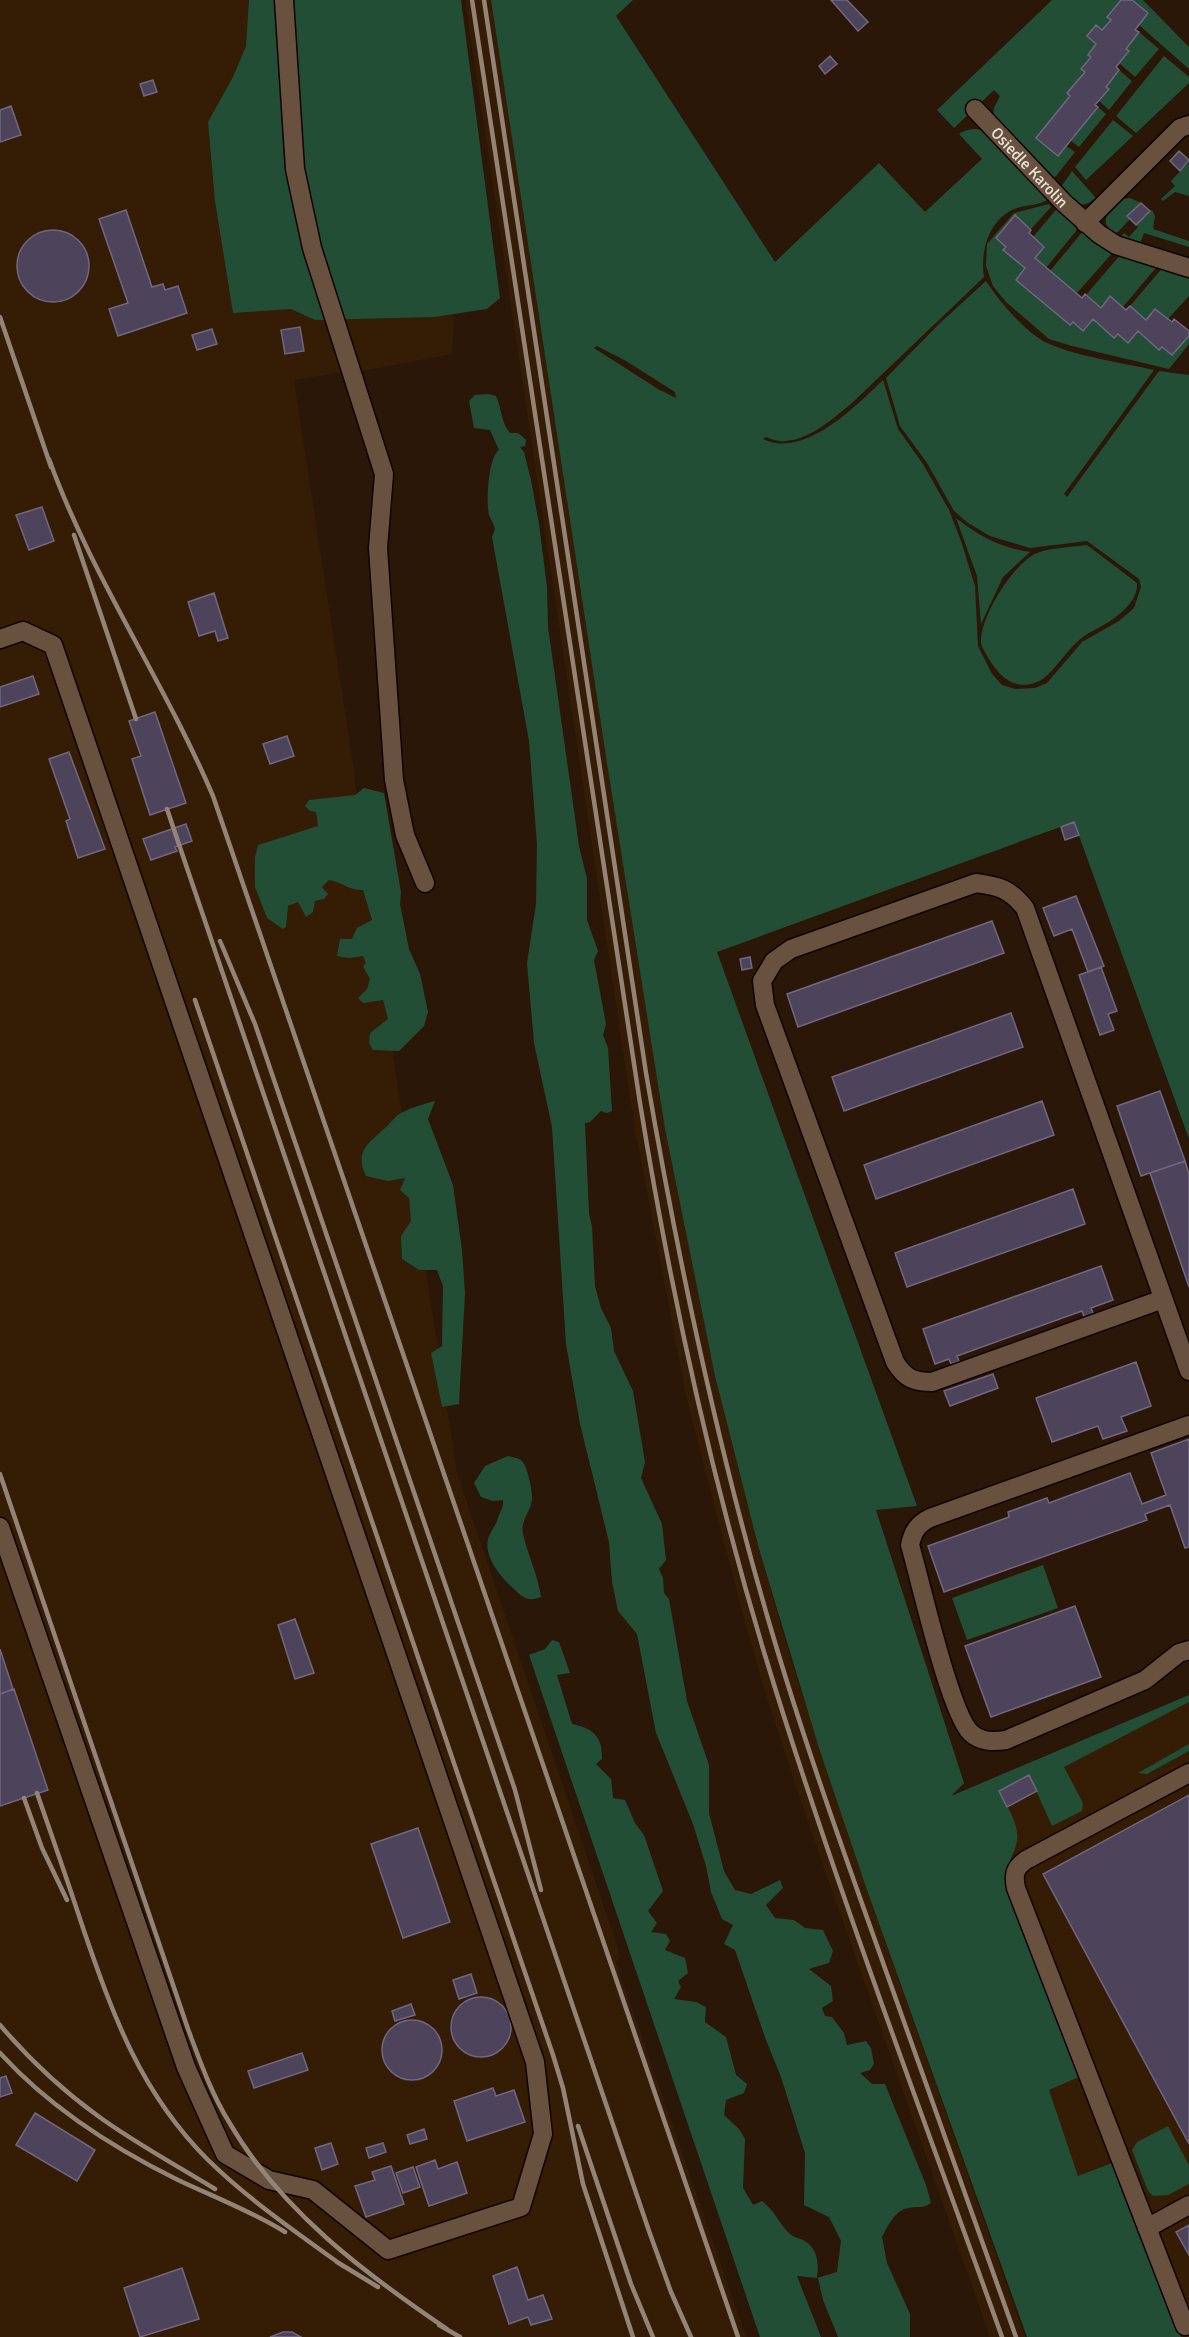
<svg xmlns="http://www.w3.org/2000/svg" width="1189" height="2337" viewBox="0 0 1189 2337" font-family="Signika,sans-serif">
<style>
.built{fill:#341c05}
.green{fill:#224e36;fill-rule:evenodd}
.building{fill:#4d445c;stroke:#706781;stroke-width:1.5}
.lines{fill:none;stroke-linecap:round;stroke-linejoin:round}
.minor-casing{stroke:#120300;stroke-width:21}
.minor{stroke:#68513f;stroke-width:18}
.rail{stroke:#948477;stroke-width:4.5}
.labels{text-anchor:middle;stroke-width:4.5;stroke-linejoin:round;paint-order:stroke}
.street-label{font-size:16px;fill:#f2e5da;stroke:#210e01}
</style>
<rect width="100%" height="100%" fill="#2b1707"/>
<path class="built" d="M0,0h387l67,323 -2,31 -83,16 -26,2 -49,8 60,389 6,63 11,79 86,562 164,484 -5,5 130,375h-746z
M465,0h26l115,757 59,372 50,247 44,173 33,114 75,227 158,447h-35l-184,-520 -43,-132 -18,-62 -58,-223 -53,-276z
M1189,1695v642h-57l-183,-540z"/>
<path class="green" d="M249,0h212l39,298 -13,11 -53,8 -119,3 -24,-11 -58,4 -18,-112 -7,-79 25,-45 13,-31z
M491,0h142l-17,16 159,246 104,-99 46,49 57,-53 -23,-25c10,-6 19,-7 30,-1l63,63c-10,11 -28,8 -40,14 -24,12 -32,43 -28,67l-131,125c-18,15 -43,38 -68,39 -7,1 -13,-2 -19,-4l-3,2c41,20 92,-32 120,-59l15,49 25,35 26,46 12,31 14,45 3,60 14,28 10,11 13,4 20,-1 12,-5 35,-41 37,-21 15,-13 7,-21 -2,-8 -52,-38 -57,7 -40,-12 -22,-13 -14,-12 -27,-48 -27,-37 -14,-48 53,-54 47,-43c13,20 39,51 61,62 28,13 76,20 107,27l-90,124 3,3 92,-126 30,4v764l-115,-317 -357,130 200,554 -41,4 88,273 -13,13 238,-101v7l-125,65 19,36 -1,8 -30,15 -23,-51 -30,16c8,15 23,37 17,54 -5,17 -12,22 -9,41l72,191 -30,13 29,86 34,-13 69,174h-154l-160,-447 -48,-142 -60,-199 -44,-173 -50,-247 -59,-372zM597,346l29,15 49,31 1,6 -18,-9 -64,-41z
M1052,0h69l-13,17 3,3 -9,10 -15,6 9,8 -8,11 3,2 -9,11 3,4 -18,21 3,3 -34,42 22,18 8,-10 9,6 -19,24 -4,2 -59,-62 1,-8 6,-12 -6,-6 -40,38 -17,-18z
M1132,0h11l46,47v22l-50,-44 9,-12z
M1139,32l20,17 -24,28 -16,-14 7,-14z
M1164,56l25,21v6l-53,50 -20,-17z
M1119,70l13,11 -23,29 -10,-9 9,-12 -2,-2z
M1098,107l8,7 -27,33 -8,-6z
M1113,120l20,16 -47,44 -11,-13z
M1189,162v34l-14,-4 -12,9 -2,-2 14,-13 -4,-5z
M1072,171l24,27 -7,5 -10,2 -20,-15z
M1130,198l11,5 -13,13 2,3 -16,17 -8,-12c-1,-14 10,-25 24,-26z
M1049,204l2,3 -20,22 -16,-13 -19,21 10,10 -2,3 21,18 -9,12 53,45 4,-3 10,8 10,-11 21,18 4,-3 10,9 10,-12 21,19 3,-3 10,8 17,-19v8l-20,25 -97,-23 -23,-7 -43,-37 -13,-16 -7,-20 1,-22 27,-31z
M1060,205l20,21 -34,42 -11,-10 9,-11 -11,-10z
M1152,210l3,6 -2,13 36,12v6l-45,-14 -5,13 -21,-7 6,-6 5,4 9,-10 -2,-2z
M1084,230l31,20 -38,43 -27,-22z
M1122,253l37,11 -36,43 -12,-10 -10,11 -15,-13z
M1164,266l25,8v22l-21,23 -13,-10 -9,11 -16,-14z
M488,394l8,2c6,13 5,27 14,37h8l8,7 -1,6 -5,1 4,5 7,28 8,44 8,63 1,40 31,219 8,33v41l11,31 -4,9 12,64 -3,11 5,13 4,63 -5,2 -6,-2 -11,11 -5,1 4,90 3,14 3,59 6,22 10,20 3,23 19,40 12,71 -4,16 21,46 4,36 -7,9 4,9 1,15 5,6 18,102 22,64v48l15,58 11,19 16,4 29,-14 3,8 -17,17 9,13 19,2 11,8 18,2 10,21 -4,12 -20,6 22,17 2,15 -11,7 3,8 7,1 12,16 3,12 19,-4 5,7 3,16 -4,6 -10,3 12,11h13l41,101 5,18c-8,6 -14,3 -23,5 -13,2 -20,18 -26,29l5,26 23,51v23h-72l-15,-37 -5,-22 -21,-2 24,61h-61l-231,-682 16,-6 7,-9 7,2 11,31 -13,2 15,49c21,4 31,13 30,35l-6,5 15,15 2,19 12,2 10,23 9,12 19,56 -15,20 9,12 -6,9 15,2 4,7 -5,9 20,8 3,15 -10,8 3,6 -7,12 22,3 10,5 -1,15 21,15 10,38 11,9 -3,9 -18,7 -2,15 15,14 6,10 -2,49 10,17 9,-4c11,8 16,20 25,30 5,6 9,6 16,9 15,8 16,23 14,38l20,-6 4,-31 -12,-24 -25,-12 1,-52 -24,-76 -15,-37 -31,-90 -11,-6 9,-19 -11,-6 -11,-27 -5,-26 -13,-42 -37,-91 -19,-99 -19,-23 -6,-29 -3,-40 -29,-118 -14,-80 -14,-217 -18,-84 -7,-80 9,-59 1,-60 -8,-103 -37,-204 3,-8c-1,-5 -4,-9 -6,-14 -3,-13 -1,-57 10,-65l-9,-20 -16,-2 -5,-27 6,-6z
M956,518c23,18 45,30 74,34l-27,25 -22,47 -4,-48z
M1087,545l50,38c2,23 -30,41 -48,50 -22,12 -34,42 -52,49 -23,9 -37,-5 -48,-23 -3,-5 -7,-11 -8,-16 -1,-26 30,-75 52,-88 11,-7 40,-8 54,-10z
M364,788l20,5 17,99 -1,12 9,45 11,25 8,38 -4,14 -25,25 -26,-1 -4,-7 1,-10 18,-14 -5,-19 -20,3 -5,-5 9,-9 3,-10 -7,-13 3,-3 -3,-7 -14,2 -12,-2 3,-17h12l5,-11 15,-8 -9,-30c-16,0 -18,-7 -34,-10l-7,7 6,7 -4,5 -9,2 -2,11 -7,5 -8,-15 -10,4 -2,21 -3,2 -16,-11 -12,-31v-30l3,-12 60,-19 -2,-14 -6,-1 -5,-5 4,-6 46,-5z
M435,1101l-7,18 25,66 9,65 3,43 -6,111 -17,3 -11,-54 11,-7 1,-60 -6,-16h-18l-17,-11 -1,-23 10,-15 -2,-23 -9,-8 5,-12 -17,3 -22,-5c-12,-25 3,-33 19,-48 6,-5 11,-13 18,-16 10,-5 21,-8 32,-11z
M508,1456c4,1 10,2 13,4 6,4 12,32 11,39 -1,13 -12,21 -9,35 5,22 15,41 18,63 -13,5 -18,1 -28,-9 -12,-11 -29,-30 -25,-49 2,-7 8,-13 10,-21 2,-7 6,-10 5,-18l-10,1 -12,-4 -7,-14 11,-17z
M1043,1565l15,43 -91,32 -15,-42z
M1189,1744v7l-42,23 -9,-1z
M1168,2126l21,39v19l-21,11 -15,1 -5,-5 -16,-41 5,-8z"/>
<path class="building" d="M831,0h16l21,22 -10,9z
M1121,0h11l16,13 -13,17 4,2 -13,17 3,2 -13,16 3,3 -13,17 3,2 -14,16 3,2 -40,49 -22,-18 34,-42 -3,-3 18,-21 -4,-3 10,-12 -3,-2 8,-11 -9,-8 9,-11 6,5 9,-10 -4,-3z
M830,56l7,8 -12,10 -6,-8z
M153,80l4,12 -13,4 -4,-12z
M11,106l10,29 -21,7v-32z
M1179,151l10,9 -9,11 -10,-10z
M1141,203l9,8 -14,14 -9,-9z
M126,210l26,77 11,-3 2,6 13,-4 9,27 -69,23 -9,-27 19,-6 -29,-84z
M1015,215l16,15 -2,3 15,14 -9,11 47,40 3,-4 16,14 9,-12 16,14 4,-4 16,14 9,-11 17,13 2,-3 15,12v5l-17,19 -10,-8 -3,3 -21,-19 -10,12 -10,-9 -4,4 -21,-19 -10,12 -10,-9 -3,3 -54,-45 9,-12 -22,-18 3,-3 -10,-9z
M17 266a36 36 0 1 1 72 0a36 36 0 1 1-72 0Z
M300,327l4,24 -19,3 -4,-24z
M212,329l5,15 -20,6 -5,-15z
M42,507l12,34 -25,9 -13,-35z
M214,593l14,45 -10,3 -3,-10 -16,5 -11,-34z
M33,676l6,18 -39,13v-20z
M155,712l31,91 -36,12 -18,-56 9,-3 -12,-35z
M287,736l7,20 -24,8 -7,-20z
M69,752l36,97 -27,9 -12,-37 4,-2 -21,-60z
M1074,822l5,13 -14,5 -4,-13z
M186,824l6,17 -17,6 2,4 -26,9 -8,-21z
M1076,896l28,70 -16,6 -16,-43 -18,7 -11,-28z
M992,921l12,32 -206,74 -11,-33z
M750,957l2,11 -10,2 -2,-11z
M1101,967l16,44 -9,3 6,16 -14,5 -21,-60z
M1011,1013l12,34 -179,64 -12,-34z
M1160,1091l25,70 -44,15 -24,-70z
M1042,1101l12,34 -178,64 -12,-34z
M1185,1161l4,13v113l-39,-114z
M1073,1189l12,35 -178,63 -12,-34z
M1101,1266l12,34 -22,8 3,7 -9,4 -3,-8 -125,45 2,5 -8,3 -2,-5 -14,5 -12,-35z
M1136,1362l15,44 -30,11 6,14 -24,8 -5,-13 -46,16 -16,-44z
M993,1374l5,14 -48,18 -6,-15z
M1189,1439v108l-4,1 -15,-43 -25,9 2,6 -203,72 -16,-46 81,-29 -1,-5 39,-14 2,5 81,-30 12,31 24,-9 -15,-42z
M1075,1606l26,71 -110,40 -26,-71z
M295,1619l19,54 -19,6 -17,-54z
M0,1649l13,40 -13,5z
M14,1689l34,101 -48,16v-112z
M1029,1775l8,16 -30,16 -8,-16z
M1189,1795v349l-146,-270z
M418,1828l32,94 -47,16 -32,-94z
M471,1974l6,19 -18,6 -6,-19z
M451 2027a30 30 0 1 1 60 0a30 30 0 1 1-60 0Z
M411,2004l4,11 -20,6 -3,-10z
M382 2050a30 30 0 1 1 60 0a30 30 0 1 1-60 0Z
M302,2053l6,17 -54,18 -6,-17z
M6,2076l6,17 -12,4v-19z
M493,2088l3,8 18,-6 11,32 -58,19 -13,-40z
M35,2113l60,37 -18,31 -61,-36z
M424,2129l3,10 -17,5 -3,-9z
M331,2143l7,21 -16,6 -7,-22z
M383,2143l3,9 -17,6 -3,-10z
M435,2160l3,9 19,-7 10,31 -38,13 -13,-39z
M391,2166l13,38 -38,13 -11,-31 20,-6 -3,-8z
M413,2167l7,20 -17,6 -7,-20z
M1189,2225v30l-13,-23z
M517,2267l11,33 15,-5 9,24 -21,6 -3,-8 -19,7 -16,-48z
M182,2268l17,51 -59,18 -16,-49z
M283,2332h9l9,5h-31z"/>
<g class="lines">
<defs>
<g id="minor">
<path d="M284,0l11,169 17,79 72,226 -6,74 16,232 11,55 20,48"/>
<path id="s1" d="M975,109l89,94 35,31 17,11 73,23"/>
<path d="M1085,223l95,-95 9,-3"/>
<path d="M0,639l23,-8 30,14 482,1417 8,72 -22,73 -133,43 -75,-60 -44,-10 -44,-26 -39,-87 -186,-540"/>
<path d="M1163,1299l-231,83c-19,0 -27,-4 -37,-20l-130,-357 -3,-24 12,-20 17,-12 185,-66c23,3 34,6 49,25l164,463"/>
<path d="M1189,1425l-259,93c-12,6 -17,13 -20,27 10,34 40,169 61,188 10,9 22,9 35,7l139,-60 34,-27 10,-3"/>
<path d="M1147,2228l42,-23"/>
<path d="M1185,2326l-169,-438c-3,-14 -1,-20 10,-28l163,-87"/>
</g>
</defs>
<use href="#minor" class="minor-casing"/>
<use href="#minor" class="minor"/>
<path class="rail" d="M472,0l168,1103c30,185 70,369 124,549 70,231 157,458 238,685
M484,0l162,1073c32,187 71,373 125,556 31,106 68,210 105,314 46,132 93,263 140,394
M0,317l51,150
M49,459c42,117 115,222 164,337l525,1541
M74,535l62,184
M167,809l482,1422 22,61 20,45
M220,941l35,83 260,766 26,100
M195,1000l358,1055 10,33 20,96 50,153
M0,1474l188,555c12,32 23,64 41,93 51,88 135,151 218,207
M37,1793c16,46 32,92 47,138 30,87 57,162 124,229 41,40 89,73 135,106
M24,1798l18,50 25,52
M0,2025c29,34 62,65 98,91 37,27 78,49 117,73
M0,2053c49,54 113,95 178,127 36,17 73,31 107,52
M578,2126l53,158 22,53
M337,2262l41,25
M439,2325l21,12"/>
</g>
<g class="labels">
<g class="street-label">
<text dy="6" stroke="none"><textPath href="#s1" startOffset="80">Osiedle Karolin</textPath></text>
</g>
</g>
</svg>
